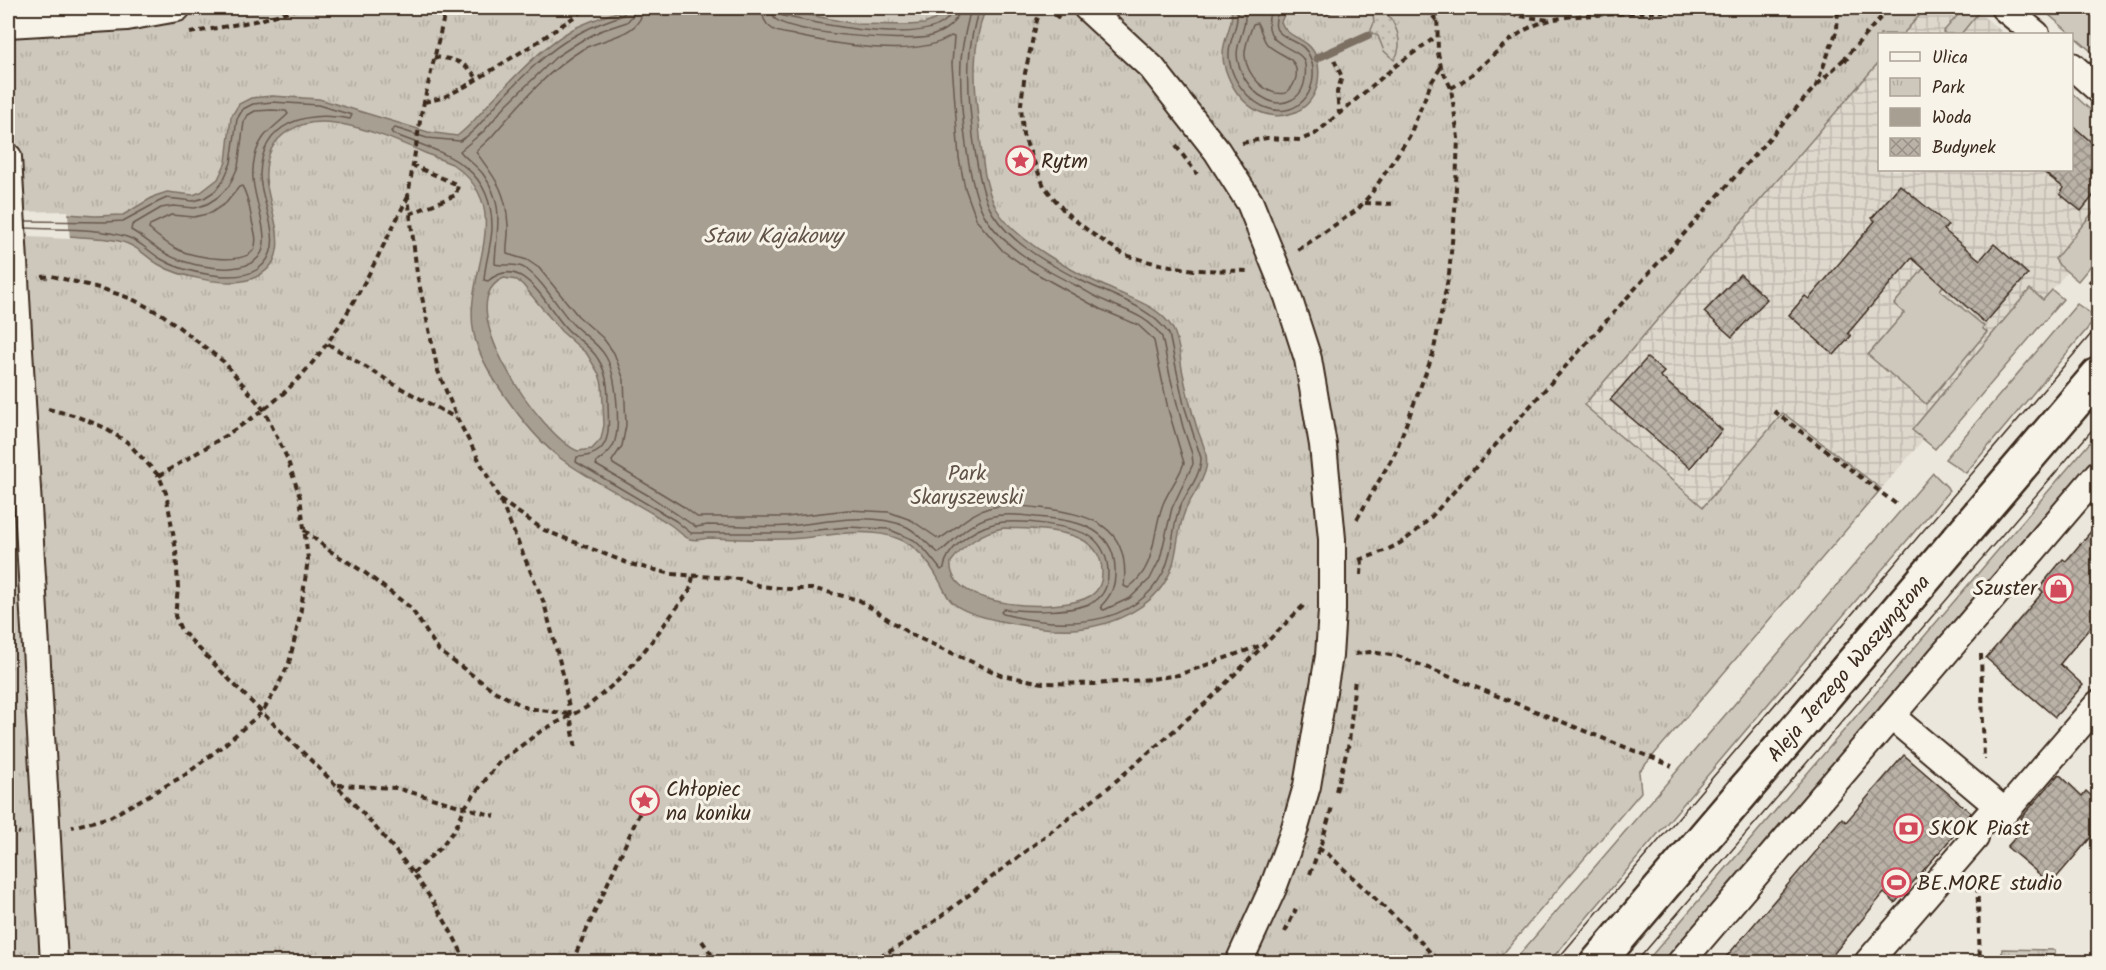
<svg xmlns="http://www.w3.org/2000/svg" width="2106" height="970" viewBox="0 0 2106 970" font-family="Kalam,sans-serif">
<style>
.industrial{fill:url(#industrial-grid)}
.grass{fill:#cec8bc;stroke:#84796d;stroke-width:1.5}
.park{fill:url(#park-tufts);stroke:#84796d;stroke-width:1.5}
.garden{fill:url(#garden-dots);stroke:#84796d;stroke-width:1.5}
.water{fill:#a89f93;stroke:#7c7064;stroke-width:1.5;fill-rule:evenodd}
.pier{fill:#ece7dc}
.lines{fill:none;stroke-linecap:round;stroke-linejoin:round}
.shore{stroke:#67594d;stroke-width:1.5}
.stream{stroke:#7c7064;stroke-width:8}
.building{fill:url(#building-cross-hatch);stroke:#3b2a1e;stroke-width:1.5}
.street-casing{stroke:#3b2a1e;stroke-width:30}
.secondary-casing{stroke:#3b2a1e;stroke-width:38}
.path{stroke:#3b2a1e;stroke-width:4;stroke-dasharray:6 4.5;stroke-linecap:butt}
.street{stroke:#f7f3e8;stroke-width:26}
.secondary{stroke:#f7f3e8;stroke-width:33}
.tram{stroke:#3b2a1e;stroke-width:1.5}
.labels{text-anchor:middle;stroke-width:6;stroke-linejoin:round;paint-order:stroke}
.poi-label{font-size:21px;fill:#3b2a1e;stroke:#f7f3e8;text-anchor:start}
.park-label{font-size:21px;fill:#605246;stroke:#f7f3e8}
.street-label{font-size:21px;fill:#3b2a1e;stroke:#f7f3e8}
.water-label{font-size:22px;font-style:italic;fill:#615347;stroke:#f7f3e8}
</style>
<defs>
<pattern id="industrial-grid" width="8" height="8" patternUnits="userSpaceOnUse" patternTransform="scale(1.5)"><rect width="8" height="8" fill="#ddd7cc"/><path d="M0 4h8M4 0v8" fill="none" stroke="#bfb9af"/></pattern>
<pattern id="park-tufts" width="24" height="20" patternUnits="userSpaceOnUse" patternTransform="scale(1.5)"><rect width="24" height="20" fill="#cec8bc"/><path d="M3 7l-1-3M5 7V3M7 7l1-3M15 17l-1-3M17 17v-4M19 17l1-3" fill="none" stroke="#b2aca1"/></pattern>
<pattern id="garden-dots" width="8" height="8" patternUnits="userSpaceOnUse" patternTransform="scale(1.5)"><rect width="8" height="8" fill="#cec8bc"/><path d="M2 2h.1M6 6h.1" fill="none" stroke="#b2aca1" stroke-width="1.8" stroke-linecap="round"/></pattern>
<pattern id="building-cross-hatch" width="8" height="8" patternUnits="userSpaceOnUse" patternTransform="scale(1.5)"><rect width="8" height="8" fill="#bab2a7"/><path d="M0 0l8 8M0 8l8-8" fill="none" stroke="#989187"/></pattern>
</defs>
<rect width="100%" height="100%" fill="#ece7dc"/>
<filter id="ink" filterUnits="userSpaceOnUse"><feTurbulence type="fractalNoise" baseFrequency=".0167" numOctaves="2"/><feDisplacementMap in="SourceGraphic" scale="12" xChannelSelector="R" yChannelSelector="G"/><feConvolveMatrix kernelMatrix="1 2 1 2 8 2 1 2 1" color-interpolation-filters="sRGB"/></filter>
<g filter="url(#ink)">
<path class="industrial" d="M1926,8h47l32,26h-102z
M1879,62l1,108h192v-77l26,24v119l-217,253 -178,18 -119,-102z"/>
<path class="grass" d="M1964,8h9l6,4 -18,22h-15l-3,-2z
M2041,8h57v49z
M2072,93l26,24v31l-26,-23z
M2098,206v51l-20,24 -19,-16 -4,-6z
M1924,268l20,17 -4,5 44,36 -1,3 4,3 -61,72 -58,-49 36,-42 -10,-9z
M2030,289l13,11 9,-10 11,9 -128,150 -23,-19z
M2077,304l13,9 3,9 -127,151 -21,-14z
M2098,433v23l-435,506h-17z
M1933,473l14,14 2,4 -400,471h-36z"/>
<path class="park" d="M8,8h1918l-23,26h-23l-1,28 -295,343 119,102 80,-94 98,76 -242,283 2,20 -145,170h-1488z
M2002,949l53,1v12h-54z"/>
<path class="garden" d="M1379,8h3c13,13 24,35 12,52l-10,-9 -6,-15 -6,-3 -1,-3 3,-7 -1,-9z"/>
<path class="water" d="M629,8h144l83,16 51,1 17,-1 10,-4 10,-8 3,-4h39c-15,36 -12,79 -7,118 3,28 4,57 17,82 18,33 83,67 117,82 22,10 47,17 60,39 6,11 7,27 9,40 4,20 9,40 15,59 4,12 12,26 9,40 -3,15 -15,29 -21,43 -7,17 -7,35 -12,53 -12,42 -60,62 -99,65 -25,2 -105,-9 -122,-27 -6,-6 -8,-13 -12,-20 -9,-17 -23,-36 -41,-43 -34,-14 -77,-1 -113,0 -26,1 -52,0 -78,-1 -6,1 -12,3 -18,1 -7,-2 -12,-9 -18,-13 -14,-10 -29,-18 -43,-26 -25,-15 -52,-28 -74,-46 -28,-24 -74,-84 -81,-120 -13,-59 46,-124 -22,-170 -36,-14 -73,-33 -111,-40 -39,-8 -77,9 -75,54 2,33 33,84 -15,101 -24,8 -72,-2 -93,-15 -10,-6 -19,-16 -30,-20 -17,-7 -40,-6 -59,-8l-1,-22 27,2 28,-1 32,-19 12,-4 26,3 8,-3 17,-13 8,-17 5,-45 8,-13 12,-6 21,-2 47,3 109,33 29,4c17,-12 27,-29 42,-43 22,-23 46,-48 74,-64 18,-9 37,-15 56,-21zM504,278l13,2 6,5 38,46 26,23 12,20 3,10 2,41 -3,14 -9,10 -14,2c-36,-14 -131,-149 -74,-173zM1004,528c33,2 98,-2 98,44 0,10 -3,19 -12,24 -27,17 -144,14 -139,-34 13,-17 32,-31 53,-34z
M1226,8h61l-6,14c7,19 30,14 36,38 3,8 2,15 1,22 -5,31 -39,42 -64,27 -14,-9 -24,-25 -29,-41 -8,-24 10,-41 6,-58z"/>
<path class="pier" d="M68,211l2,28 -62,-3v-24z"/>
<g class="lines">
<path class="shore" d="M627,8l-4,7c-16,6 -32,11 -47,20 -28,15 -52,40 -74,63 -14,15 -24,32 -42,43l-33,-3 -32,-10 -4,3 2,3c50,19 100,30 99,95 -1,18 -7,34 -8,51l4,1c35,-29 57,24 78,47 10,11 24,17 32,31 9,14 10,29 10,45 1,27 4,52 -31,53l-1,5 100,59 15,12h96l61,-6 40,2 26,11 11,10 16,20 3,-2c2,-20 30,-39 49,-44 20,-6 86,1 102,16 9,9 13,21 13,33 0,11 -4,22 -13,28 -20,12 -68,11 -91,8l-3,3 2,2c56,14 131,16 161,-43 9,-18 8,-40 14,-59 6,-18 23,-34 23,-54l-17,-53 -15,-71c-19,-28 -59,-39 -89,-54 -31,-16 -68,-36 -87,-66 -18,-27 -26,-119 -24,-153 1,-18 5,-36 10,-53
M634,8l-1,7 -6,7 -27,9 -21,11 -23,15 -50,48 -22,26 -24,20c6,8 16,14 23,23 23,32 13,55 12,90 10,3 21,-2 31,5 16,11 31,37 44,52 11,13 27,20 36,36 10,17 16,70 7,89 -4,7 -10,11 -16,16l-1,3 55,32 45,30 12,-2c26,0 53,3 79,1 37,-3 84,-15 120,1 13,7 21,19 32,26 16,-13 29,-30 51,-36 15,-4 32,-2 46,0 34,3 78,7 79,52 1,15 -3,26 -14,37l1,3 2,1 26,-12 20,-19 10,-20 12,-51 21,-44 -1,-10 -9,-27 -13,-51 -8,-39c-14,-21 -36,-26 -57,-36 -10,-4 -19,-10 -28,-15 -32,-16 -71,-36 -91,-68 -19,-29 -27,-121 -25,-157 1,-18 6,-36 10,-53
M643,8c-1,28 -40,30 -60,41 -36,22 -63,55 -90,86 -5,6 -12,11 -17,17 19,26 30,38 32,73 1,10 -2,20 -1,29l20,6 12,8 39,48 25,22 11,15 10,27 2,45 -4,21 -10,15 1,3 71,43 13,10h89l62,-7 41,2 22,8 28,19c17,-10 30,-26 50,-31 16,-4 35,-2 51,0 50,6 91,17 84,78l4,2c30,-22 23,-53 35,-84 6,-14 16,-27 21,-41l-16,-54 -14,-68 -4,-5 -12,-11 -38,-16 -70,-39 -27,-19 -26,-30 -12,-33 -6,-30 -7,-94 2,-27 -3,-1c-33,23 -116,8 -154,0 -9,-3 -19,-2 -26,-8 -7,-5 -9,-12 -9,-20
M771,8l3,10c17,16 129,24 154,19 14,-4 31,-14 31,-29
M778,8l1,5 4,3c28,6 164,37 169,-8
M1236,8c5,16 -8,31 -7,48 1,27 29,59 57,54 11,-2 20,-10 24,-20 6,-15 4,-37 -11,-46 -18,-10 -31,-11 -19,-36
M1244,8c6,28 -19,37 1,71 5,8 10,15 19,19 8,5 18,7 27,2 9,-4 13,-13 14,-22 3,-26 -8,-23 -24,-34 -14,-8 -15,-23 -9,-36
M1257,23c4,6 5,15 10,21 12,13 32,11 29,33 -1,7 -4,11 -10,16 -20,4 -39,-18 -41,-37 -1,-11 5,-22 8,-32z
M272,110l14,1 2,3c-15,15 -27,19 -33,42 -8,29 8,54 9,82 3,42 -62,31 -87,21 -17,-6 -30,-20 -46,-29l1,-5 29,-17 12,-2 22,2 12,-4 11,-7 11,-11 9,-19 6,-45 4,-7 7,-4z
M242,186c6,9 8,24 10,35 2,9 6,19 2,28 -9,17 -60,8 -75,1 -11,-5 -21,-13 -30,-21l1,-4 21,-10 23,2 17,-4 15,-10 13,-16z
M26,221l80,1 17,-1 35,-19 9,-4 26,3 11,-3 11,-7 8,-10 8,-18 6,-44 6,-10 10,-5 19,-2 46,3 34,10 -2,4c-44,-9 -88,3 -90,55 -1,29 30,72 -2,95 -22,15 -76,3 -97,-10 -12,-7 -21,-18 -34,-22 -32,-10 -68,-7 -101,-9"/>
<path class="stream" d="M1317,58l51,-23"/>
</g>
<path class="building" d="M2072,125l26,23v42l-17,21 -21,-17 4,-6 -23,-18h31z
M1900,185l48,40 -4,5 36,30 14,-16 34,30 -43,49 -73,-65 -64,75 3,3 -17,19 -45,-40 16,-19 4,3 66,-78 -3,-3z
M1740,274l27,25 -35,38 -28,-25z
M1647,358l17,14 -4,4 62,54 -32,38 -80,-68z
M2098,523v95l-38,46 23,21 -28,32 -69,-59 57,-66 -4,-4 24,-29 3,2z
M1904,755l67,58 -10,14 -66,76 -11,-10 -58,70h-105l98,-115 -1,-2 24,-28 4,4z
M2059,774l23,22 4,-5 12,11v27l-47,55 -44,-37 21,-24 -7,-5z"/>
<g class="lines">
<defs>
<path id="street" d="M1087,8l65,60 65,83 33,52 38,94 20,62 15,86 9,94v71l-3,46 -22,130 -13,45 -21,57 -34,74
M2004,8l32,26
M8,24l119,-7 50,-9
M2072,66l26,23
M8,157l46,805
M1891,716l114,96 93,-108
M1681,962l417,-488
M1868,962l107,-124v-7l22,-25"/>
<g id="secondary">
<path id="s1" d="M1598,962l500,-587"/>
</g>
</defs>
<use href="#street" class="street-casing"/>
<use href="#secondary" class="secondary-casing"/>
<path class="path" d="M446,8l-25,107 -13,81 9,78 21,97 19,47 43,82 44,103 19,71 13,75
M1042,8l-5,12 -12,53 -4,31 2,31 21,51 21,26 26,21 34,22 29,8 40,7 56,1
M1046,8l16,12
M1426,8l11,13
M1576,8l9,5
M1437,10l60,3 53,7
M1326,13l12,-5
M190,33l70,-13 40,-12
M434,57c20,2 30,4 43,21
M1334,60l8,17 -5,15 2,21
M1848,61l-3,-3 44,-50
M1817,85l28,-27
M1451,88c28,-14 47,-43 76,-59 28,-15 59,-13 89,-15 37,-2 74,-4 111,-6
M424,102l18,-4 24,-12 73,-45 45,-31 9,-2
M1242,143l25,-5 33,2 15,-6 83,-70 39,-28
M1176,146l21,28
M1365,203l31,1
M410,214l46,-19 2,-10 -46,-20
M1298,250l59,-40 14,-16 38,-57 22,-54 10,-16
M42,277l10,-1 51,13 29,10 31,16 61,47 40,48 23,48 13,39 8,62 -8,57 -11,47 -14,29 -13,20 -38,33 -39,30 -75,42 -38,10
M2089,280l9,7
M328,344l69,42 59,32
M48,409l25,6 28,11 26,16 32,34 7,17 10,57 2,38 -3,28 6,14c34,35 68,70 103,104 71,69 141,137 182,228
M1774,411l122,93
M159,476c35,-22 72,-42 104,-66 71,-52 106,-138 145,-213
M500,500l44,30 86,34 42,10 68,5 20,7 29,3h26l44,11 53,35 89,40 42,8 52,1 56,-5 27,-4 81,-29
M1357,519l38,-66 38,-99 16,-80 6,-64 3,-72 -7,-50 -10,-21 -3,-14 -1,-45
M304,530l26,21 34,21 47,36 28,43 57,41 31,16 42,6
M1359,560c36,-12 46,-17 73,-44l384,-430 21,-56 1,-22
M1361,575l1,-16
M1355,654l15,-2 28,4 274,110
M1981,654l3,106
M338,785l58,3 99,28
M1336,791l13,-48 6,-65
M8,829l12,4
M1318,848l11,7 92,87 16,18
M413,873l27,-25 15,-19 10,-22 34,-45 42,-31 46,-24 35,-30 27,-32 41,-55 3,-14
M1310,874l13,-36 9,-31
M1977,876l3,86
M1285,932l11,-23
M702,941l15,21
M572,962l73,-161
M870,962l33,-18 32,-23 174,-134 99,-86 98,-98
M1208,962l4,-8"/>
<use href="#street" class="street"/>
<use href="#secondary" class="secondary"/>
<path class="tram" d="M1555,962l543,-636
M1636,962l462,-539"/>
</g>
</g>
<defs>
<symbol id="sight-ring" viewBox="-11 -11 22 22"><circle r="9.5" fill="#f7f3e8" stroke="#d1495b" stroke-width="1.5"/><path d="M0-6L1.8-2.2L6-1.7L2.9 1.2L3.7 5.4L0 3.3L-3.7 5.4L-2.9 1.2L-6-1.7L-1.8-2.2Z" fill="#d1495b"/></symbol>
<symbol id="shop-ring" viewBox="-11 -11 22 22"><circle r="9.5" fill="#f7f3e8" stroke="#d1495b" stroke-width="1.5"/><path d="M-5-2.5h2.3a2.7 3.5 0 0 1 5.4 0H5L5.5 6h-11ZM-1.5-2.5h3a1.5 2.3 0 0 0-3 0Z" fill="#d1495b"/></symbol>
<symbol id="bank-ring" viewBox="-11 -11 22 22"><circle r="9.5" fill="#f7f3e8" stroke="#d1495b" stroke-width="1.5"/><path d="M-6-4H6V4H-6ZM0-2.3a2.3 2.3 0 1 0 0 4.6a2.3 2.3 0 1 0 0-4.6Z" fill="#d1495b"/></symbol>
<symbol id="stadium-ring" viewBox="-11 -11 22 22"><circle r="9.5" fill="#f7f3e8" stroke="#d1495b" stroke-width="1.5"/><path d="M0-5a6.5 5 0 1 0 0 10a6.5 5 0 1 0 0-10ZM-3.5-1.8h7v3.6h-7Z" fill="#d1495b"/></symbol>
</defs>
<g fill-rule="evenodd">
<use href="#sight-ring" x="1004" y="144" width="33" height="33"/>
<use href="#shop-ring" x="2042" y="572" width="33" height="33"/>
<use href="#sight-ring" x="628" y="784" width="33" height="33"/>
<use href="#bank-ring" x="1892" y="812" width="33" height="33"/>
<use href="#stadium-ring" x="1880" y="866" width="33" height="33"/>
</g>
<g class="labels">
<g class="poi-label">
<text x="1041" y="168">Rytm</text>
<text x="2037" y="595" text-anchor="end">Szuster</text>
<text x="666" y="796">Chłopiec<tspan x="666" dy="24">na koniku</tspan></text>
<text x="1929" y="835">SKOK Piast</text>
<text x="1917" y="890">BE.MORE studio</text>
</g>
<g class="park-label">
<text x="967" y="480">Park<tspan x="967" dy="24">Skaryszewski</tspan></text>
</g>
<g class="street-label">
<text dy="7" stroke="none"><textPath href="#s1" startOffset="386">Aleja Jerzego Waszyngtona</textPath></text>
</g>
<g class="water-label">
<text x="773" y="243">Staw Kajakowy</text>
</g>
</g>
<rect width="2106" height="970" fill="none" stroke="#f7f3e8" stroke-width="30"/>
<rect x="15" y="15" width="2076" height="940" fill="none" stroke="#3b2a1e" stroke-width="2" filter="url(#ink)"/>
<rect x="1878" y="33" width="195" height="138" fill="#f7f3e8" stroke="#aca397" stroke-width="1.5"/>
<rect x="1890" y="52" width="30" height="9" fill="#f7f3e8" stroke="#aca397" stroke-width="1.5"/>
<text x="1932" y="63" font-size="18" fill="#3b2a1e">Ulica</text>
<rect x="1890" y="78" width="30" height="18" fill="url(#park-tufts)" stroke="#aca397" stroke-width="1.5"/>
<text x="1932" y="93" font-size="18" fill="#3b2a1e">Park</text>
<rect x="1890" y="108" width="30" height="18" fill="#a89f93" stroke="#aca397" stroke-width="1.5"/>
<text x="1932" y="123" font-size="18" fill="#3b2a1e">Woda</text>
<rect x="1890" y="138" width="30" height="18" fill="url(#building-cross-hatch)" stroke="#aca397" stroke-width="1.5"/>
<text x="1932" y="153" font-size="18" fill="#3b2a1e">Budynek</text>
</svg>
